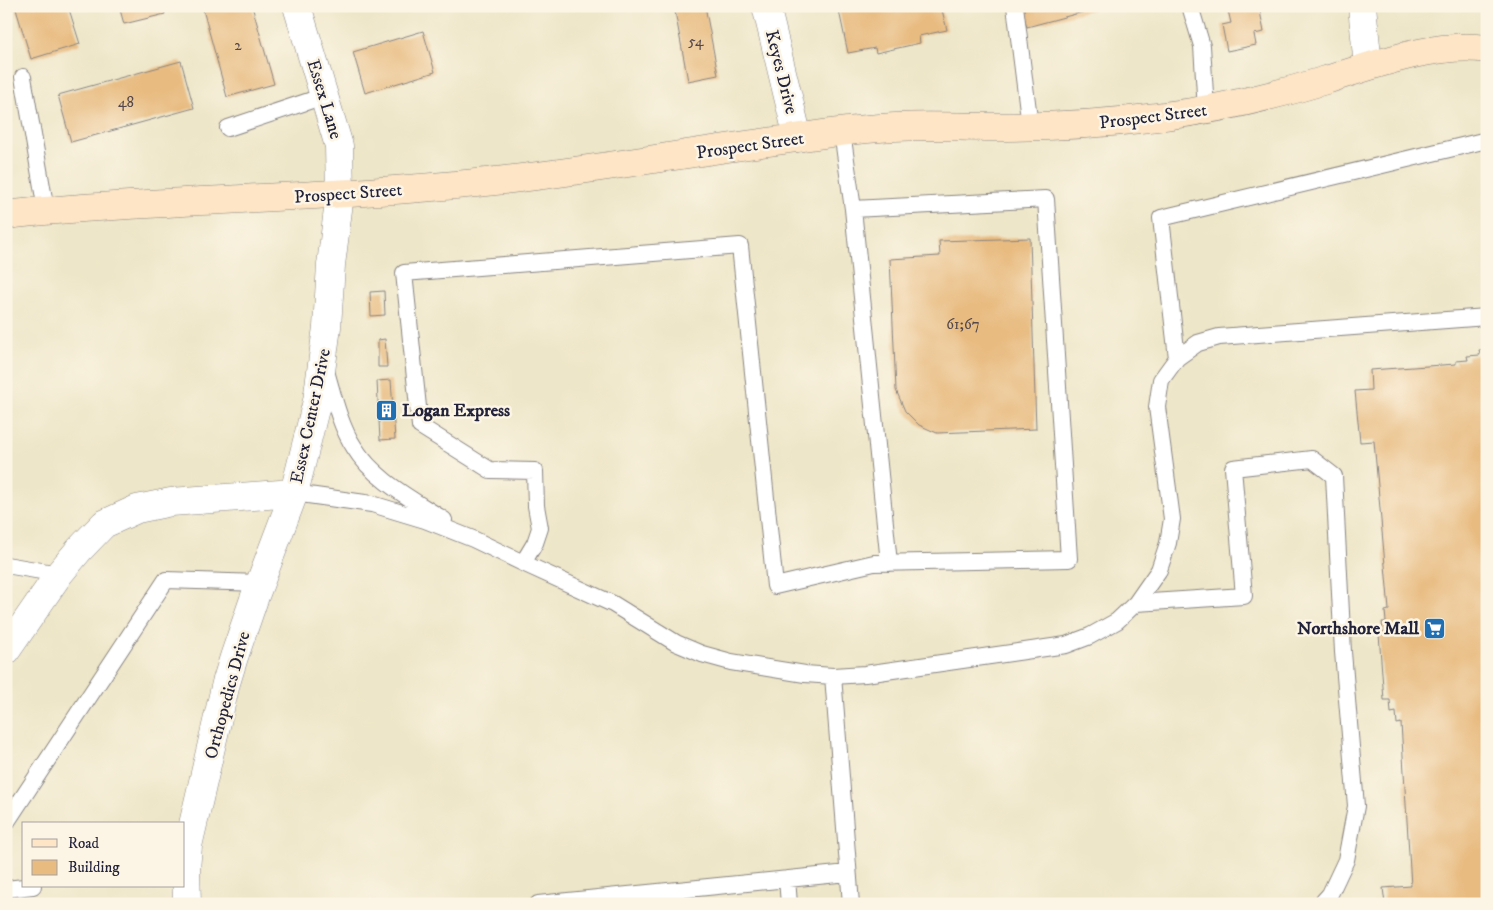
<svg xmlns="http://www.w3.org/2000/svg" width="1493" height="910" viewBox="0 0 1493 910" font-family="'IM FELL DW Pica',serif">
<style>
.building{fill:#e8bb80}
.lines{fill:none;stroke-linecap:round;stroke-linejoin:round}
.lane-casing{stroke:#888482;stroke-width:18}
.street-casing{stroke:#888482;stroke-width:29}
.secondary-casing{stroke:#888482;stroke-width:29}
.lane{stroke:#fff;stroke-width:16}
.street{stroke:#fff;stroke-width:28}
.secondary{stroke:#fde5c5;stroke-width:28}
.labels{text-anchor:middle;stroke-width:5;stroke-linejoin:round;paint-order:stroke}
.number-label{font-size:15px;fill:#54484c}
.street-label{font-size:18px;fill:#22223b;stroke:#fcf5e5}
.poi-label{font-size:18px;font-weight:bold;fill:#22223b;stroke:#fcf5e5;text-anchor:start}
</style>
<rect width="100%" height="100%" fill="#fcf5e5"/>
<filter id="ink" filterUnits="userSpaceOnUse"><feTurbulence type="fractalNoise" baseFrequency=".02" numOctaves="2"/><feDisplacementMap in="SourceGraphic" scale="10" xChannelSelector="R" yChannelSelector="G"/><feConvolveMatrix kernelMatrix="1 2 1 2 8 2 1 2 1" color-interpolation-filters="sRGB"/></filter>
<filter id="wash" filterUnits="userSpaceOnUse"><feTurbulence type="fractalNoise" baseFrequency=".0096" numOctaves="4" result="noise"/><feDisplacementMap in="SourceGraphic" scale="20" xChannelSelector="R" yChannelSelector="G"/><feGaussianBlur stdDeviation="1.12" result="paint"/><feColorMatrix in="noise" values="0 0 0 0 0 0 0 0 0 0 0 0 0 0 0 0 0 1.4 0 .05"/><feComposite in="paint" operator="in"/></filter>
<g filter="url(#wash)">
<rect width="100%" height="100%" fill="#eee6c8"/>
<g id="blocks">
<path class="building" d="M15,6h53l12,38 -49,15z
M119,6h13l1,3 9,-3h21l2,8 -41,10z
M202,6h50l22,78 -47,13z
M674,6h31l13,69 -30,6z
M838,6h103l6,24 -28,6 1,7 -44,10 -1,-5 -27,5z
M1021,6h77v2l-71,19z
M1227,6h32l5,26 -10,2 2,11 -29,6 -5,-26 9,-2z
M423,31l12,41 -70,21 -12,-41z
M181,61l13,47 -123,34 -13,-47z
M1030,238l6,191 -99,4 -18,-8 -14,-14 -9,-21 -6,-131 50,-3 -1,-15z
M384,291l1,24 -14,1 -1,-24z
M385,339l2,28h-9v-27z
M1487,349v555h-102l-2,-16 28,-2 -10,-163 -4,1 -1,-12 -5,1 -1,-13h-6l-5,-66 4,-1 -1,-11h4l-1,-11 4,-1 -15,-169 -14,1 -5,-51 16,-1 -1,-20 86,-6v-3l12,-1 -1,-4 13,-1 -1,-5z
M391,380l4,59 -15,1 -3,-59z"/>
</g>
</g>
<g filter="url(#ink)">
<use href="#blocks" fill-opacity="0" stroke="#888482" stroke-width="1"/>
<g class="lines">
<defs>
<path id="lane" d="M1015,6l15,120
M1190,6l12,40 4,64
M23,77l23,133
M228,128l96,-32
M842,132l11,77 36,354
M1177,358l-16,-140 326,-78
M326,371c7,24 14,55 28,76 20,33 58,52 90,73
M294,493l78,11 53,16 48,19 50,24 90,41 63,39 26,11 29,8 74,12 28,2 32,-2 201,-29 24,-9 27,-15 19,-18 23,-33 9,-27 4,-24 -15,-112 4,-27 16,-22 21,-15 21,-6 268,-20
M523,563l12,-20 5,-15 -4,-22 -1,-35 -45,-1 -70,-44 -16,-153 336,-27 35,340 99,-23 195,-4 -23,-360 -193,10
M6,565l53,9
M1136,603l108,-7 -11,-128 79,-9 22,17 9,176 13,154 -10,54 -16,34 -9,10
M833,676l18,228
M6,823l160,-243 94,3
M787,879l2,25
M6,889l27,-3
M538,904l310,-31"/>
<path id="street" d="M766,6l32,132
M1362,6l6,60
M6,651l53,-77 20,-24 25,-26 33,-15 34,-7 123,-9
M187,904l-1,-35 2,-23 38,-163 8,-26 21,-61 39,-103 23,-92 10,-74 4,-62 9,-71 -1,-48 -42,-140"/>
<path id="secondary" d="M6,215c65,-8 130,-10 195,-14 95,-5 190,-9 285,-19 99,-10 198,-29 297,-42 37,-6 75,-11 112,-13 32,-2 65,0 98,0 55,0 110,-3 164,-10 57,-7 114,-20 169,-37 48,-15 111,-39 161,-31"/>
</defs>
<use href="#lane" class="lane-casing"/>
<use href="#street" class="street-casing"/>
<use href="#secondary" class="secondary-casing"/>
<use href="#lane" class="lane"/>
<use href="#street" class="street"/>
<use href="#secondary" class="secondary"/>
</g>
</g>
<defs>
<symbol id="building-square" viewBox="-11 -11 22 22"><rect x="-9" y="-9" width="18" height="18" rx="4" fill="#1f6fb2" stroke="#fcf5e5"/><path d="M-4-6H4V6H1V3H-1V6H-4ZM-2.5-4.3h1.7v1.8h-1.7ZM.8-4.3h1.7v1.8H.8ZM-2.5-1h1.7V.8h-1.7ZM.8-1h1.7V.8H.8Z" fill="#fff"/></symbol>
<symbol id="supermarket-square" viewBox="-11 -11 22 22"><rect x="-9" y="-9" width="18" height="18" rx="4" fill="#1f6fb2" stroke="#fcf5e5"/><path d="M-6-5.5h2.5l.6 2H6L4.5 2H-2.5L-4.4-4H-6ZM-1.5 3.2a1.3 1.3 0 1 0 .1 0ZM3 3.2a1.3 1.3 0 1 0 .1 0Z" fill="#fff"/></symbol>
</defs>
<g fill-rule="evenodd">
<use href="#building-square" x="374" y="398" width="25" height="25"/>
<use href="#supermarket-square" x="1422" y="616" width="25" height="25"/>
</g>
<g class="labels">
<g class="number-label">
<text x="696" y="46">54</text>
<text x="238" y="50">2</text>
<text x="126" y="107">48</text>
<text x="963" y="329">61;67</text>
</g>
<g class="street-label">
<text transform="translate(782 72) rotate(76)" y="6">Keyes Drive</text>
<text transform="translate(325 99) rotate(73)" y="6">Essex Lane</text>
<text transform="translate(1153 116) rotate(-7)" y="6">Prospect Street</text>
<text transform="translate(750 145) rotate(-8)" y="6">Prospect Street</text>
<text transform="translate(348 193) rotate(-4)" y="6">Prospect Street</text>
<text transform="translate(310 416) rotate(-78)" y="6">Essex Center Drive</text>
<text transform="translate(227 695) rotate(-75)" y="6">Orthopedics Drive</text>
</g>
<g class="poi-label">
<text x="402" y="416">Logan Express</text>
<text x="1419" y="634" text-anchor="end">Northshore Mall</text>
</g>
</g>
<rect width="1493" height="910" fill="none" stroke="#fcf5e5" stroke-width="25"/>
<rect x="22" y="822" width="162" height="65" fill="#fcf5e5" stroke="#a5a1a1"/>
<rect x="32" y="839" width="25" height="8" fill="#fde5c5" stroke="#a5a1a1"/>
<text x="68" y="848" font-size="15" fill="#22223b">Road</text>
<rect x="32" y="860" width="25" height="15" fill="#e8bb80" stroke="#a5a1a1"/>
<text x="68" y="872" font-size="15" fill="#22223b">Building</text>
</svg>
